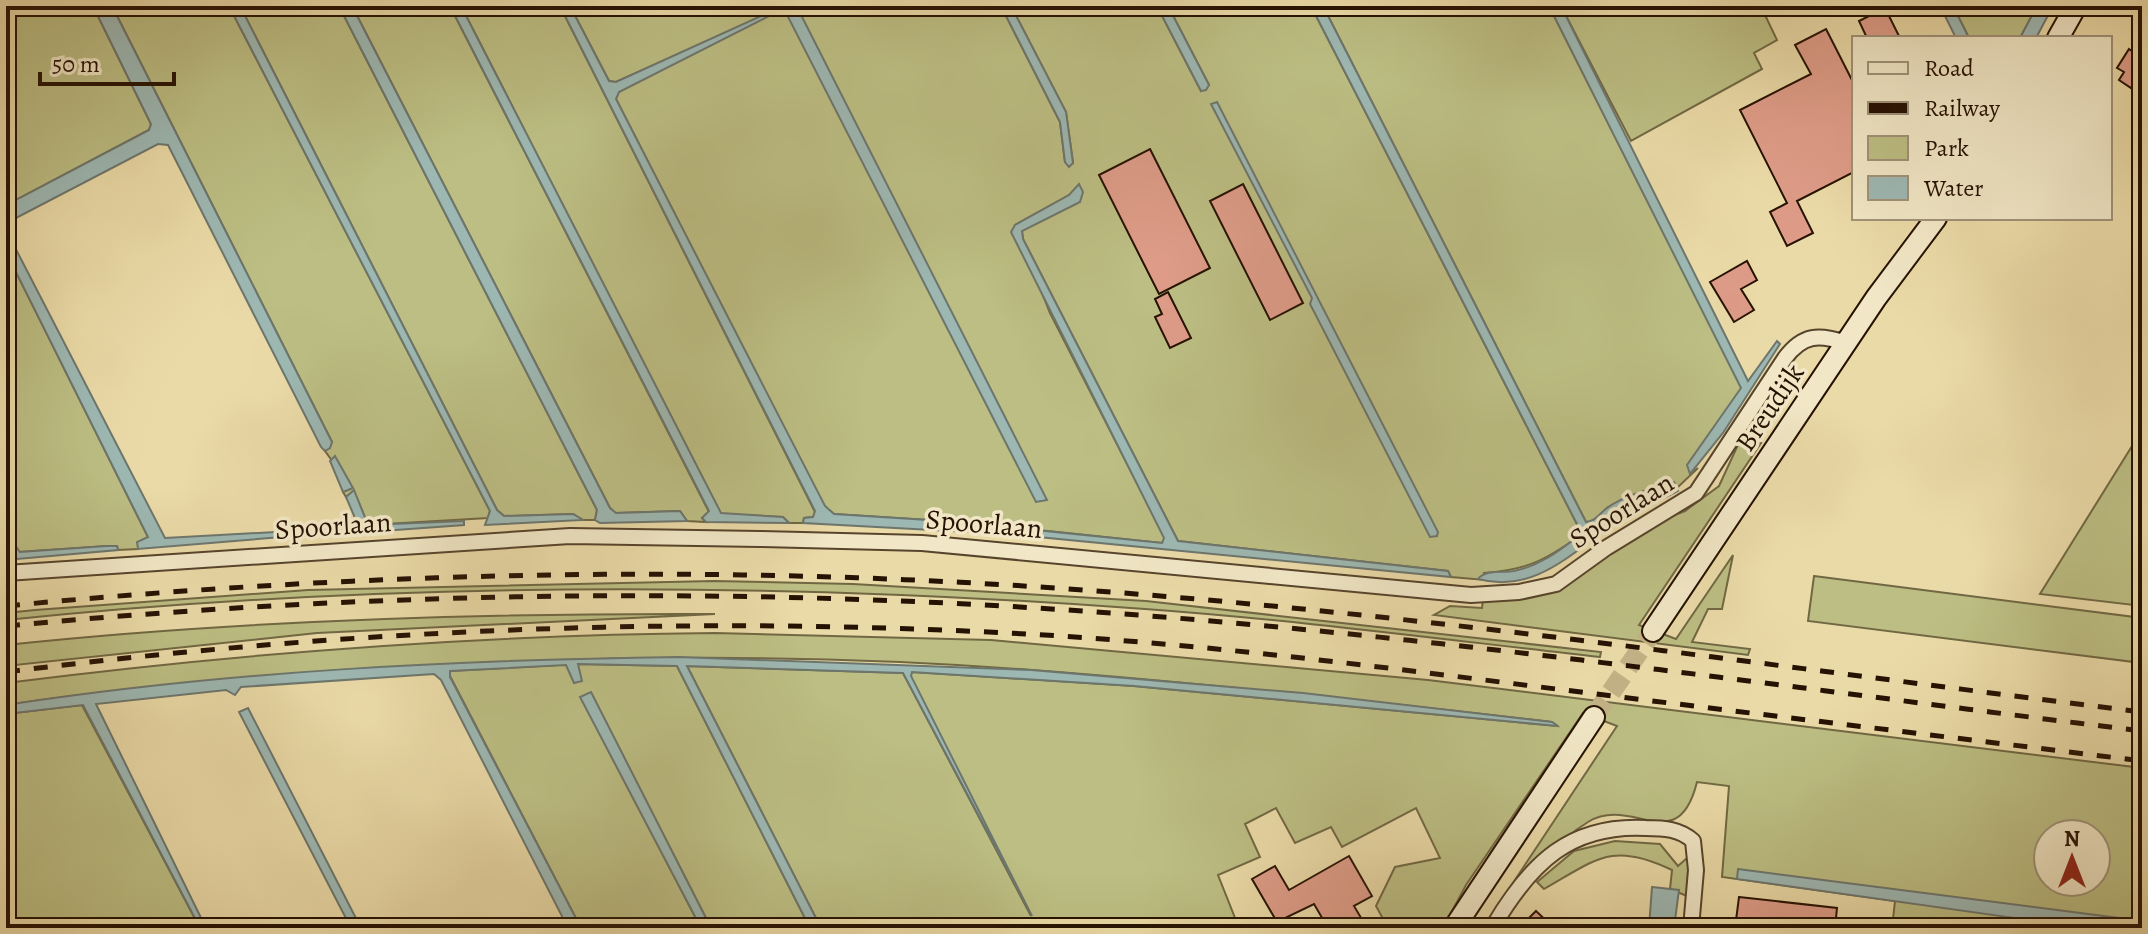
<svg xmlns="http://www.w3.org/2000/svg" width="2148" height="934" viewBox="0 0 2148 934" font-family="Alegreya,serif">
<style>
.green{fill:#bcbe83;stroke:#716843;stroke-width:2;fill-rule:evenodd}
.water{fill:#9db8b3;stroke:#6d766d;stroke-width:2}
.building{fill:#de9c88;stroke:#261203;stroke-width:2}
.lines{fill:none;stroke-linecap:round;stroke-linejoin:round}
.secondary-tunnel{stroke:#c3b286;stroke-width:20;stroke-dasharray:20 10;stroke-linecap:butt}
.street-casing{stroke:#57442c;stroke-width:18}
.secondary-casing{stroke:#261203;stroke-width:24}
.street{stroke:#f1e7c6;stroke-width:14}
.secondary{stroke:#f1e7c6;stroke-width:20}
.rail{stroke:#261203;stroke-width:5;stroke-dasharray:14 14;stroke-linecap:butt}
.labels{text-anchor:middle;stroke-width:7;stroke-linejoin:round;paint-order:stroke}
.street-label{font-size:28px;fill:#261203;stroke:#f1e7c6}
</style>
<rect width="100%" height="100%" fill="#eadaa7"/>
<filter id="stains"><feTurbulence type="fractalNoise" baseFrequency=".0025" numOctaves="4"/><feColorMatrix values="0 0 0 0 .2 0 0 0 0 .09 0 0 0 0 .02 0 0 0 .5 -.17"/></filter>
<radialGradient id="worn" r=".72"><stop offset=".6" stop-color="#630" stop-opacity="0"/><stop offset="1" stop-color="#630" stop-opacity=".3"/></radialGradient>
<path class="green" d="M6,6h87l58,118 -2,6 -142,75z
M112,6h117l261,505 -2,7 -120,7 -14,-34 -8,6 -3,-5 9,-4 -27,-37 7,-9z
M240,6h99l258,504 -2,10h-12l-10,-6 -69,2 -7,-6z
M352,6h98l259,506 -7,6 4,4 -19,-1 -7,-10 -65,2 -5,-5z
M461,6h99l255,506 -2,5 -9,1 -1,5h-14l-6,-6 -62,-3z
M570,6h217l-2,3 10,-3h206l59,116 5,40 8,1 -7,-51 -55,-106h146l44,85 8,-6 -41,-79h143l268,522 -1,9c-34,24 -52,33 -94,36l1,7 -34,-3 -3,-6 -270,-30 -155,-302 -1,-8 47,-36 -54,30 35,88 115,225 -3,5 -133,-14 -4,1 3,6 -22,-2v-9l-172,-11 -10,-8 -208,-407 2,-7 154,-80 -156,70 -7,-1z
M1323,6h226l193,382 -51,85 7,-5 -21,20 -3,-5 -66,24 -15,15h-7z
M1561,6h213l-9,9 12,25 -23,13 8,16 -131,72z
M1953,6h84l-17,32h-51z
M6,252l142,285 -10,7v5l-20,1 -1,-4h-10l-88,6 -13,-19z
M2142,430v176l-102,-12z
M1742,436l19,7 -122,182 37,14 57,-84 -11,54h-14l-16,33 58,7 -2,6 -314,-40 16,-9 32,2 1,-8 65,-8 110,-71 27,-10 34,-25z
M1814,576l328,42v45l-334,-42z
M714,581l139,3 293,17 455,51 -1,5c-152,-17 -303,-37 -455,-48 -379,-28 -761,-28 -1139,11v-7l29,-3 273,-20z
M715,614l-398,19 -311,33v-21c236,-25 472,-32 709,-31z
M715,633l276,7 437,40 714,88v160h-58l-68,-10 -2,10h-122l3,-27 -173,-24 7,-91 -32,-4c-19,77 -65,13 -109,40 -39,24 -65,61 -93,96l-4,-2 126,-190 -34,-13 -117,172 -23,43h-55l-12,-22 19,-39 45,-9 -24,-50 -74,39 -11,-20 -36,16 -19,-35 -31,16 15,33 -42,18 21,53h-418l-134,-262 216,7 128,243 -121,-240 2,-4 222,14 423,40 -5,-4c-173,-20 -346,-39 -520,-52 -233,-18 -467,-15 -700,2 -109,8 -218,17 -326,33v-22c236,-30 471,-48 709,-50zM2048,834h48v48h-48z
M577,664l100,2 133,262h-99l-120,-235 -10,5 120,230h-120l-131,-252v-5z
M82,705l118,223h-194v-214z
M1615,841l45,3 18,22 9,-8 4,15 -4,23 -17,-7 2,-19c-60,-29 -75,-11 -128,19l-7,-7 37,-31z"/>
<path class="water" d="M93,6h19l220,436 -2,6 -5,3 -4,-4 -153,-302 -10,-1 -146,76 -5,12 158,306 128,-7 1,5 -156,13 -1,-7 11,-5 -142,-285v-47l143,-75 2,-6z
M229,6h11l257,504 7,6 69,-2 10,6 -98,5 5,-14z
M339,6h13l258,502 6,5 64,-2 7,10 -87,2 -5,-3 2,-10z
M450,6h11l260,507 62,4 6,6 -83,-1 -4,-4 7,-7z
M560,6h10l39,75 7,1 156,-71 -1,4 -152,77 -3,7 209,407 9,8 173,11 -1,9 -203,-11 1,-5 9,-1 2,-6z
M787,6l10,1 250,493 -11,2 -252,-493z
M1001,6h10l55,106 7,51 -4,4 -4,-5 -5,-40z
M1157,6h11l41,79 -3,5 -5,1z
M1311,6h12l263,516c10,-1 13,-8 21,-14 19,-14 45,-19 67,-26l4,9c-18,10 -38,17 -56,28 -47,29 -84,76 -144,60 8,-10 24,-6 36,-8 25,-5 44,-19 63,-34l2,-9z
M1549,6h12l187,375 29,-40 3,3 -57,89 -33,41 -3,-9 54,-77z
M1940,6h13l16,32h-13z
M2037,6h16l-17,32h-16z
M1217,102l221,430 -1,4 -7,1 -120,-233 2,-6 -101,-194z
M1079,184l4,8 -3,10 -58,29 1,8 155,302 270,30 3,6 -423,-41 -3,-7 137,14 2,-5 -153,-306 4,-7 54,-30z
M335,456l18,32 -10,4 -13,-31z
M354,490l14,35 96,-4v4l-150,11 2,-8 36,-5 3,-5 -9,-21z
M6,533l14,19 87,-6h10l1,4 -112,10z
M679,657l352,13 272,23 249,29 6,4 -424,-40 -222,-14 -1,4 121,240 -129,-243 -216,-7 134,262h-11l-133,-262 -99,-2 4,17 -8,2 -8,-18 -116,6v6l131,251h-13l-127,-248 -7,-6 -193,13 -6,8 -9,-5 -130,14 110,224h-6l-117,-223 -77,9v-9c222,-34 449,-45 673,-48z
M591,692l120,236h-10l-121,-231z
M248,708l113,220h-10l-112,-216z
M1738,869l404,52v7h-58l-45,-7 -6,7h-19l1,-10 -278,-39z
M1652,887l27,3 -5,38 -25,-1z"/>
<path class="building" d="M1885,8l15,30h-33l-8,-17z
M1826,29l28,55v88l-57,29 16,32 -26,13 -17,-34 17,-9 -47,-93 71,-36 -16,-29z
M2129,49l13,9v25l-6,-3 -5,8 -12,-8 5,-8 -7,-4z
M1150,149l60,119 -51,26 -60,-119z
M1243,184l60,119 -33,17 -60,-119z
M1747,261l10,19 -16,9 13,21 -20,12 -24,-40z
M1168,292l23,46 -21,10 -15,-31 7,-3 -7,-15z
M1349,856l23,40 -18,10 13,22h-39l-14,-24 -37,18 -25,-43 23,-13 14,24z
M1739,897l98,11 -2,20 -77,-5v5h-23z
M1536,911l18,17h-35z"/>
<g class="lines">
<path class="secondary-tunnel" d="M1594,717l59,-86"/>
<defs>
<path id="street" d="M6,573l564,-37 190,3 162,4 549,52 48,-3 37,-8 50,-36 90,-55 89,-135c18,-24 34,-24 61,-15
M1494,925c37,-62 76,-101 152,-97 18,0 34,1 47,13l3,29 -5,58"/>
<path id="secondary" d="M2058,38l18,-32
M1653,631l223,-333 60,-80
M1454,928l140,-211"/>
</defs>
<use href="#street" class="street-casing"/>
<use href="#secondary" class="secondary-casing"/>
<use href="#street" class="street"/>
<use href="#secondary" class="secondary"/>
<path class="rail" d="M6,606c343,-33 689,-42 1033,-19 369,24 736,80 1103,125
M6,626c357,-34 718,-40 1076,-15 355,24 707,77 1060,120
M6,672c350,-44 702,-58 1054,-36 169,11 337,33 504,54 193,24 385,47 578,71"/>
</g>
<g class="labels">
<g class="street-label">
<text transform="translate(1769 407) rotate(-56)" y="10">Breudijk</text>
<text transform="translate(1621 510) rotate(-32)" y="10">Spoorlaan</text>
<text transform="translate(984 523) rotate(5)" y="10">Spoorlaan</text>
<text transform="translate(333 525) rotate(-4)" y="10">Spoorlaan</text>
</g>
</g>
<rect width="2148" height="934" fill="none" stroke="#eadaa7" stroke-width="32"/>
<rect x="8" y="8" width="2132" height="918" fill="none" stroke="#261203" stroke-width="4"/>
<rect x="16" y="16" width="2116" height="902" fill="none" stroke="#261203" stroke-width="2"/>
<rect x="1852" y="36" width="260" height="184" fill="#f1e7c6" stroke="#a09278" stroke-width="2"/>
<rect x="1868" y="62" width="40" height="12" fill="#f1e7c6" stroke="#a09278" stroke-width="2"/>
<text x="1924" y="76" font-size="24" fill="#261203">Road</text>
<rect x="1868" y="102" width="40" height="12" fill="#261203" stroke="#a09278" stroke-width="2"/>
<text x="1924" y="116" font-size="24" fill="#261203">Railway</text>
<rect x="1868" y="136" width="40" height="24" fill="#bcbe83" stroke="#a09278" stroke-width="2"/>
<text x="1924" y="156" font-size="24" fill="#261203">Park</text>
<rect x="1868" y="176" width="40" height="24" fill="#9db8b3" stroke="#a09278" stroke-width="2"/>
<text x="1924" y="196" font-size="24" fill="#261203">Water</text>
<g transform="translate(2072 858)"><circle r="38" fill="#f1e7c6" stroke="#a09278" stroke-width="2"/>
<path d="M0-6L14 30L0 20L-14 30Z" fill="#8f2418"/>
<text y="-12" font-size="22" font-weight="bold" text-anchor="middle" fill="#261203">N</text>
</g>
<path d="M40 72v12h134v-12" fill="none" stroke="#261203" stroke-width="4"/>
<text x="52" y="72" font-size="24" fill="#261203" stroke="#f1e7c6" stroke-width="6" paint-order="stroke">50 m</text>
<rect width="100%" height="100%" filter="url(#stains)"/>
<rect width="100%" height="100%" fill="url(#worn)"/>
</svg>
